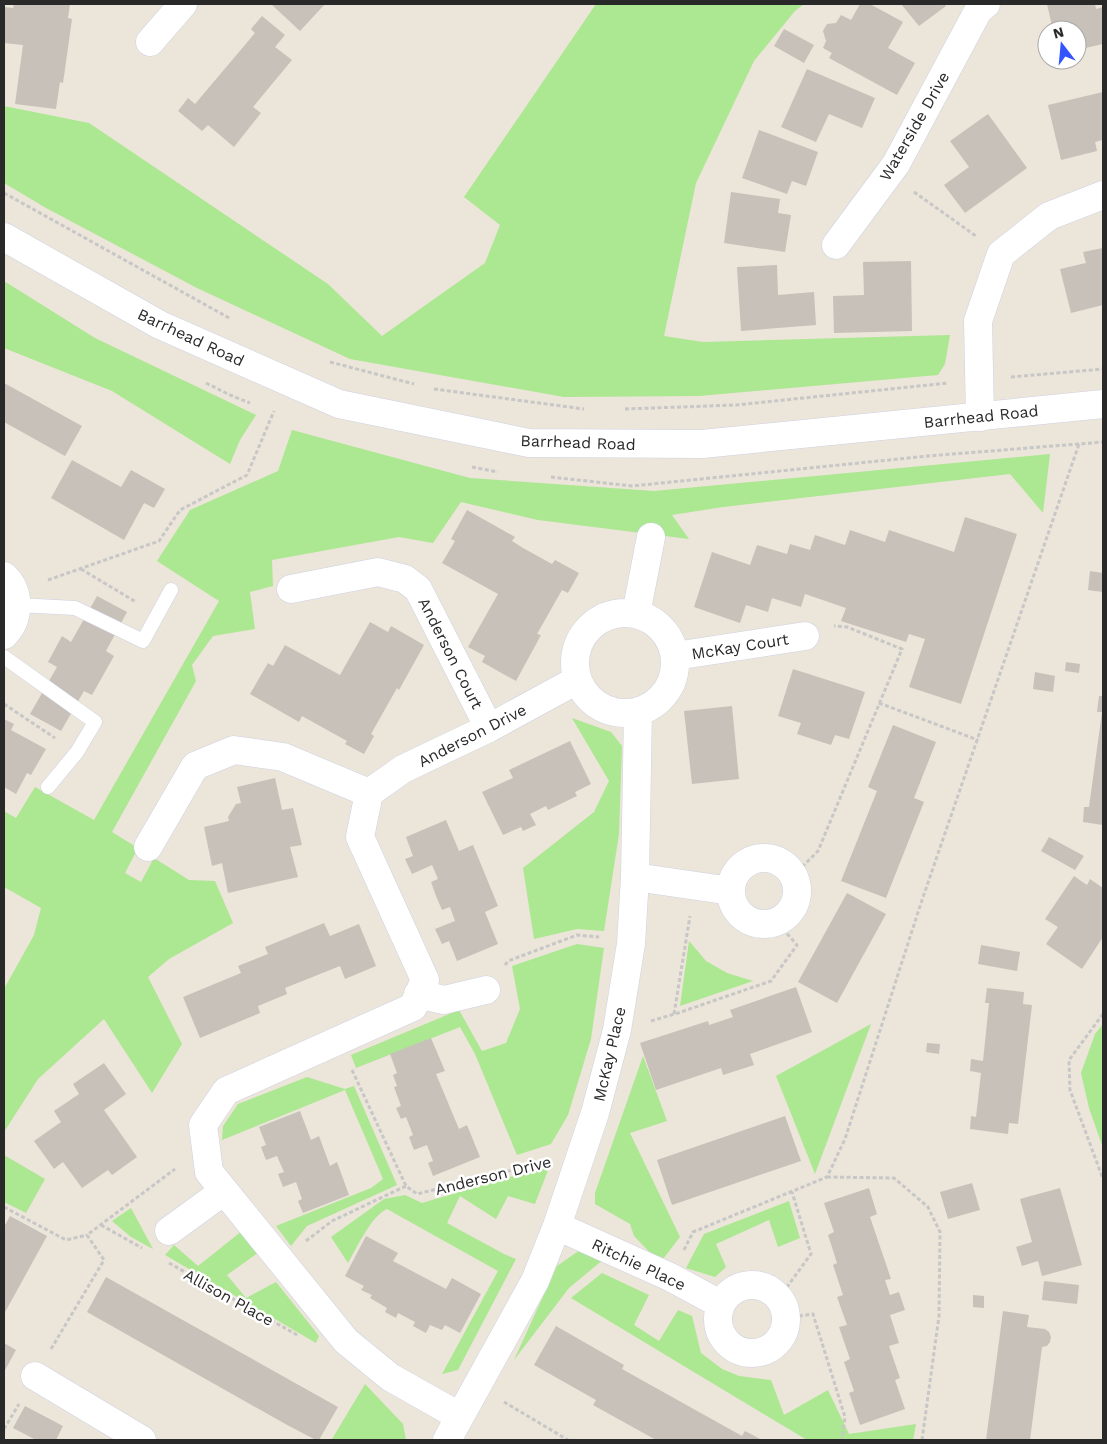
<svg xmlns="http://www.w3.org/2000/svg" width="1107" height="1444" viewBox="0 0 1107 1444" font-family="'Work Sans',sans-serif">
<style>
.green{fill:#ace791}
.building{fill:#c7c1b9}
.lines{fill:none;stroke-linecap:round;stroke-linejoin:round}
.service-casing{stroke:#ced1e3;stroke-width:15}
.minor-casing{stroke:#ced1e3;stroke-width:29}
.tertiary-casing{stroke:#ced1e3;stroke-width:29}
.path{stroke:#c7c7c7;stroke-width:3;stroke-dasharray:4 2.5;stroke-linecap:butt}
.service{stroke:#fff;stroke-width:14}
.minor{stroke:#fff;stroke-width:28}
.tertiary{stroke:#fff;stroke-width:28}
.labels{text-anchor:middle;stroke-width:5;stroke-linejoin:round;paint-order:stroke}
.street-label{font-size:16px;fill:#292929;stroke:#fff}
</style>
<rect width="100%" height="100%" fill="#ece5d9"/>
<path class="green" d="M596,4h208l-9,7 -41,50 -58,122 -32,153 39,6 247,-7 -5,29 -7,11 -239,21 -135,1 -214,-38 -153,-71 -151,-80 -42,-25v-77l85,17 239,161 54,52 103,-73 15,-38 -36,-28z
M4,281l91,57 161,77 -16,25 -10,24 -118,-73 -108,-43z
M292,430l178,48 184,13 396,-37 -7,59 -33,-39 -287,33 -51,8 17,24 -151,-19 -77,-18 -28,41 -34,-6 -127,23 1,26 -23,6 5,37 -42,7 -21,29 4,16 -84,151 26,16 -13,25 16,9 13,-24 35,22 26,1 18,42 -64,36 -21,18 34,67 -30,49 -48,-74 -66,60 -34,53v-143l30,-54 7,-27 -37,-21v-76l12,7 19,-31 59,33 125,-219 -62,-40 33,-51 88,-39z
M572,718l39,14 11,14 -3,88 -15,97 -27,-2 -43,10 -11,-71 71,-56 15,-31z
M689,941l17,20 21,12 26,8 -73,25z
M577,944l27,4 -13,91 -23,76 -17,29 -34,11 -42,-101 -15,-27 -104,41 -5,-13 108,-45 23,41 24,-8 14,-34 -8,-43z
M871,1024l-56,150 -39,-98z
M1103,1024v124l-14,-40 -8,-35 14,-39z
M643,1056l24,65 -37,12 50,104 -20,26 -26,-27 -4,-12 -35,-20v-11z
M307,1077l38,12 9,-3 43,99 -90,41 -16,20 -15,-20 95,-38 12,-9 -38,-89 -123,50 1,-14 15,-22z
M4,1155l41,24 -19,34 -22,-11z
M550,1165l-15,39 -27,-8 -12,23 -36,-23 -13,27 57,31 12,5 -58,111 -16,4 56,-103 -111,-62c-15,6 -31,40 -39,54l-17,-26 53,-38 21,-4 17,8z
M789,1201l11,37 -22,9 -9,-27 -53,24 10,23 -11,10 -29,-9 18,-34z
M131,1208l22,41 -22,-12 -19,-16z
M242,1231l17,21 -32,23 19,23 30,-16 43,54 -3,7 -151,-88 9,-10 24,21z
M580,1250l24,9 -35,29 -55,72 43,-94z
M602,1273l47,22 -15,30 25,16 19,-31 14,6 9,37 21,16 17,7 32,4 13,35 44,-25 21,44 67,-10 -3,16h-106l-236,-142z
M365,1384l38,40 3,16 -74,-1z"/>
<path class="building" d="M14,4h56l-2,14 4,1 -9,64 -3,-1 -4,27 -41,-5 8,-59 -19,-2v-36l9,1z
M271,4h54l-25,27z
M860,4h10l33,18 -15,26 27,15 -18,32 -68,-37 3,-5 -9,-5 3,-7 -3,-10 4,-7 9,-1 5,-8 10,5z
M901,4h43l2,2 -27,20z
M1047,4h48l1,5 7,-2v37l-26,6v-20h-24z
M262,16l23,19 -10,12 17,13 -39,47 8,6 -27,34 -26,-22 -6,6 -24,-20 10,-13 7,6 60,-71 -4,-4z
M784,29l30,16 -10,18 -30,-17z
M807,69l68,29 -13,30 -33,-14 -13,28 -35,-15z
M1103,92v48l-8,2 2,9 -36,9 -13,-55z
M988,114l39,54 -62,45 -21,-28 25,-18 -19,-26z
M759,130l59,22 -12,34 -14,-5 -5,13 -45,-16z
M731,192l49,7 -2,14 13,2 -6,37 -61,-9z
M1103,248v57l-32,8 -11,-44 26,-6 -3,-11z
M911,261l1,70 -78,2 -1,-37 31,-1 -1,-33z
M777,265l1,30 36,-3 2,33 -75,6 -4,-64z
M4,383l78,43 -17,30 -61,-34z
M72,460l49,27 10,-17 34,19 -11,19 -10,-5 -20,37 -73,-42z
M467,510l48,27 -3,4 11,7 29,16 3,-4 24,13 -11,20 -6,-3 -25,44 4,1 -25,46 -34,-19 3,-6 -17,-9 30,-53 -56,-31 13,-22 -4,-2z
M965,517l52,17 -56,170 -52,-17 16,-48 -16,-5 -3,8 -65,-21 5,-13 -41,-14 -4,13 -29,-9 -4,14 -22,-7 -6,18 -46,-16 18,-55 38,13 7,-20 30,9 3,-10 20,6 5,-15 30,10 5,-15 35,12 4,-12 65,22z
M1090,571l13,2v19l-15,-2z
M97,596l30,16 -21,39 8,5 -22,39 -8,-4 -23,40 -31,-17 27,-47 -9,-5 14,-26 9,6z
M370,622l18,10 3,-6 33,19 -25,45 -2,-2 -26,46 3,2 -10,18 -19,-10 2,-3 -45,-25 -3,6 -49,-28 18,-31 5,3 12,-21 55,30z
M1066,662l14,2 -1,9 -14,-2z
M793,669l72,23 -16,47 -14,-4 -4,10 -34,-11 4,-11 -23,-7z
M1035,672l20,4 -2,16 -20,-3z
M1099,696h4v129l-20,-3 1,-15h5l13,-95h-5z
M732,706l7,73 -47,5 -8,-73z
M4,719l10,5 -3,6 35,19 -15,26 -4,-2 -11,21 -12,-7z
M893,725l43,17 -22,56 10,4 -38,96 -45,-17 36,-90 -9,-4z
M570,741l21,43 -16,8 2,4 -29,14 -2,-4 -16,8 6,11 -13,6 -2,-4 -18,8 -21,-43 31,-14 -4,-8z
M275,778l7,32 11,-2 9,37 -12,2 8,30 -70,16 -6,-30 -10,3 -8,-39 25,-6 -1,-4 8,-13 5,-1 -4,-16z
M446,820l13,31 14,-6 25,61 -13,6 13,32 -41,17 -8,-20 -7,3 -7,-15 20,-8 -5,-14 -8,3 -6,-14 -5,-14 7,-3 -6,-14 -20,9 -7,-15 8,-3 -7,-19z
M1049,837l35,19 -9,14 -34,-19z
M1074,876l13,9 3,-6 13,9v49l-21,32 -36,-25 12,-17 -13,-8z
M847,893l39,21 -49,89 -39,-21z
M324,923l6,13 29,-12 17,42 -31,13 -5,-13 -55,22 2,6 -29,12 2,7 -60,25 -17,-41 58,-24 -3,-7 30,-12 -3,-7z
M981,945l39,7 -3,19 -39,-7z
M796,987l16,45 -62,22 4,11 -31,10 -2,-7 -65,22 -16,-47 68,-22 1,4 24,-8 -3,-7z
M987,988l37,4 -1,12 9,1 -14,119 -9,-1 -1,11 -38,-5 1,-13 5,1 5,-44 -11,-2 1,-12 12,2 6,-58h-4z
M431,1038l14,33 -9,3 23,55 8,-4 13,32 -47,19 -5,-13 5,-2 -6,-16 -13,5 -5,-13 4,-2 -7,-18 -5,2 -5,-11 5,-2 -7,-19 3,-1 -4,-11 4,-2 -7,-19z
M927,1043l13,1 -1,10 -13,-2z
M104,1063l22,31 -22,16 33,47 -25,18 -4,-5 -26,18 -19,-26 -9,7 -20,-28 27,-19 -7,-11 25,-17 -6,-10z
M300,1111l11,29 8,-4 11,30 7,-4 12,33 -46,18 -5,-12 4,-2 -6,-17 -13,5 -5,-13 6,-2 -7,-16 -11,4 -5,-13 5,-2 -7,-18z
M785,1116l16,45 -129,44 -15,-45z
M972,1183l8,27 -32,9 -8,-27z
M869,1188l8,26 -7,3 21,62 -6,1 5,15 9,-3 6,18 -15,5 9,28 -10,3 11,32 -5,2 10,29 -45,16 -11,-32 5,-2 -10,-29 6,-3 -11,-32 8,-2 -10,-28 6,-2 -10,-30 4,-2 -9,-28 6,-3 -10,-29z
M1060,1188l22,77 -40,11 -4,-15 -16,5 -6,-19 16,-5 -12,-43z
M10,1216l37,20 -43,78v-87z
M366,1236l32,17 -5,8 53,28 6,-11 29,16 -21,39 -15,-8 -3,5 -12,-5 -4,8 -13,-7 2,-4 -17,-9 -2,5 -11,-6 2,-4 -17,-10 2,-3 -11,-5 3,-4 -19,-10z
M106,1277l232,130 -19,33h-3l-27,-14 -202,-114z
M1044,1281l35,4 -2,19 -35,-4z
M973,1295l11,1v12l-11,-1z
M1003,1311l26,4 -2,12 18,2 4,3 2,5 -1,5 -3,4 -5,1 -12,93h-44z
M556,1326l68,39 -2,4 120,67 3,-5 17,9h-106l-63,-35 3,-5 -62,-35z
M4,1343l12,7 -12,22z
M25,1406l38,20 -7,14h-20l-23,-12z"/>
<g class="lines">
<defs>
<path id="service" d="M17,605l58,3 68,33 28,-51
M4,657l91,65 -18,30 -29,35"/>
<path id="minor" d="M150,42l33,-38
M836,245l60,-81 82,-153 8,-7
M980,417l-2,-96 23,-67 48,-38 54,-21
M4,576c17,16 16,43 0,59
M291,589l87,-17 27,7 13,10 71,139
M575 663a50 50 0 1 1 100 0a50 50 0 1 1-100 0Z
M636,614l15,-77
M675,656l130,-20
M148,847l47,-81 39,-16 49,7 86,36
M731 891a33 33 0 1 1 66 0a33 33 0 1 1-66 0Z
M635,877l96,14
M418,994l26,6 42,-10
M557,1226l113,51 50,27
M169,1231l55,-40
M718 1319a34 34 0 1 1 68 0a34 34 0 1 1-68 0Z
M35,1376l107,64
M459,1416l-69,-39 -44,-36 -137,-169 -6,-47 23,-34 187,-84 12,-27 -65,-143 9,-44 34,-24 86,-41 88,-48
M447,1440l88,-159 22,-55 38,-113 22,-83 14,-86 4,-67 3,-165"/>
<path id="tertiary" d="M4,237l156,88 179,79 190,39 173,1 401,-40"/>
</defs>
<use href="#service" class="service-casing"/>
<use href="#minor" class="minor-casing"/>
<use href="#tertiary" class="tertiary-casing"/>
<path class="path" d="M914,192l62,44
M4,193l227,126
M330,362l84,22
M1011,377l92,-8
M206,383l24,12 20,8
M434,389l150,20
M625,409l111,-4 212,-22
M472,467l26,5
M551,477l81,9 296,-30 175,-14
M81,569l55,33
M48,580l111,-39 21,-31 67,-35 27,-64
M879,703l99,37
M4,704l51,34
M793,876l25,-25 84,-202 -55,-22 -13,-1
M505,965l3,-4 69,-26 22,2
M674,1014l16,-98
M1103,1014l-34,46 1,30 33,89
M651,1021l27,-8 93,-32 26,-36 -20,-23
M352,1070l54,116 11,8 128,-32
M827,1177l67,1 34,29 12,25 -1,84 -17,124
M4,1207l62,33 21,-5
M101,1225l41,23
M306,1241l26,-20 74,-35
M684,1250l9,-18 134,-55 18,-38 76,-236 158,-459
M169,1263l130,73
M779,1298l32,-44 -19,-62
M786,1318l27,-4 32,103 -3,23
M51,1349l53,-89 -17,-25 88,-66
M504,1402l64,38
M4,1429l15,-25"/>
<use href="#service" class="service"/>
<use href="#minor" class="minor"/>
<use href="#tertiary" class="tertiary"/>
</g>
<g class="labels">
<g class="street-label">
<text transform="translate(914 126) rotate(-60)" y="6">Waterside Drive</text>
<text transform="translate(191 337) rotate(25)" y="6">Barrhead Road</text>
<text transform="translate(981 416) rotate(-6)" y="6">Barrhead Road</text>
<text transform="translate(578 442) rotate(2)" y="6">Barrhead Road</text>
<text transform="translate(740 646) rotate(-9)" y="6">McKay Court</text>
<text transform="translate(451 653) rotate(63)" y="6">Anderson Court</text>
<text transform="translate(472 735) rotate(-27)" y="6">Anderson Drive</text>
<text transform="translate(609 1054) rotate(-77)" y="6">McKay Place</text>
<text transform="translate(493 1175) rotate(-14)" y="6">Anderson Drive</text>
<text transform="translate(639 1264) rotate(25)" y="6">Ritchie Place</text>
<text transform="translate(229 1297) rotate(29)" y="6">Allison Place</text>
</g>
</g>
<rect width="1107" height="1444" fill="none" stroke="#292929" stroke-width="10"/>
<g transform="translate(1062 45) rotate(344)"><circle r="24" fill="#ffffff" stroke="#a9a9a9"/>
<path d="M0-4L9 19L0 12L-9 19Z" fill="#3353ff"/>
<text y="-8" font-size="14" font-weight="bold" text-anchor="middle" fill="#292929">N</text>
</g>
</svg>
